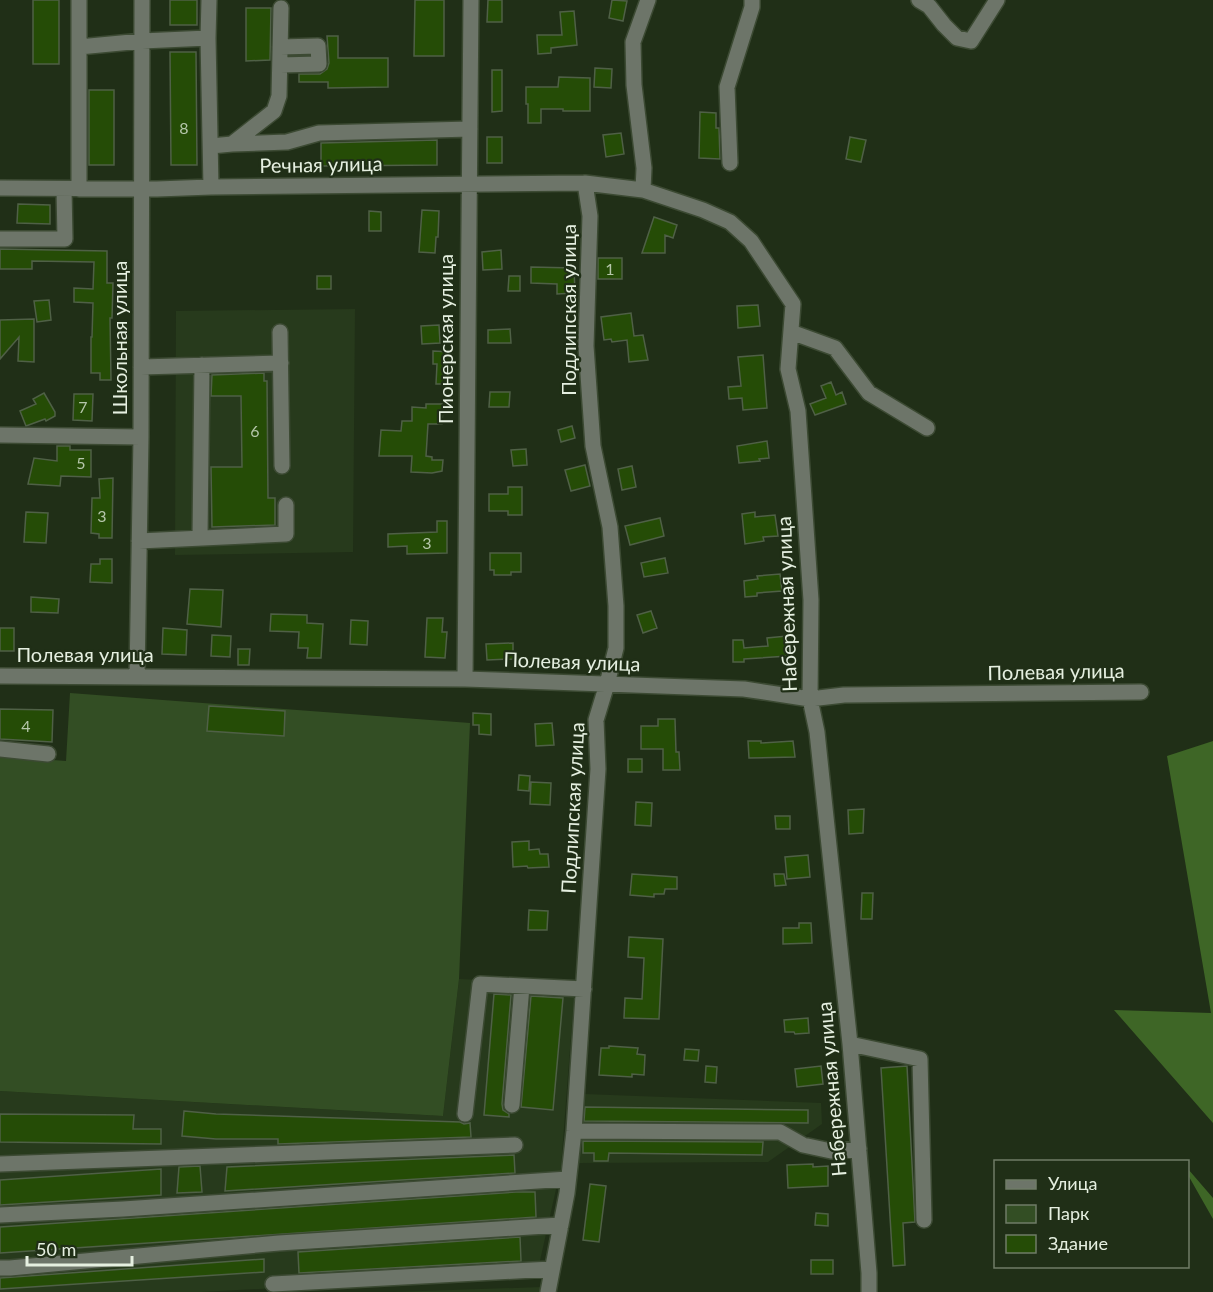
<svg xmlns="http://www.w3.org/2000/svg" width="1213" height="1292" viewBox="0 0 1213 1292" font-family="Lato,sans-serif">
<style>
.built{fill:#273a1c}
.green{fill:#334e24}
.forest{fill:#3e6626}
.building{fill:#254c06;stroke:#4f6046;stroke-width:1.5}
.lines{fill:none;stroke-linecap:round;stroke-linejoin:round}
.minor-casing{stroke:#3c4a33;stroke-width:18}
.minor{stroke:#6d7569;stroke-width:15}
.labels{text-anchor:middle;stroke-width:4.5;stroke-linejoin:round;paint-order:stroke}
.number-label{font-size:16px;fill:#b5c6aa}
.street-label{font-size:20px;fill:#e5efe0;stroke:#202f17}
</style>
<rect width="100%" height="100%" fill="#202f17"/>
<path class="built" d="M355,309l-2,243 -178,3 1,-244z
M459,979l116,5 -14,183 -24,107 -335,18h-202v-201l443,25z
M584,1094l237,9 1,21 -54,38 -192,1z
M542,1287l-1,5h-148z"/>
<path class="green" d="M70,693l400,30 -11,256 -16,137 -443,-25v-335l66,5z"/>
<path class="forest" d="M1213,741v382l-99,-113 97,3 -44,-257z
M1188,1169l25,29v21l-25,-44z"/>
<path class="building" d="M33,0h26v64h-26z
M170,0h27v25h-27z
M415,0h29v56h-30z
M488,0h14v22h-15z
M612,0l15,1 -4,20 -14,-3z
M246,8h25l-1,52 -24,1z
M574,11l3,34 -26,3v5l-13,1 -1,-19h25l-2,-23z
M327,36h11v22h50v29l-60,1v-6h-29v-8h21l7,-5 2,-6z
M170,52h26l1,113h-26z
M595,68l17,1 -1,19 -17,-1z
M492,70h10v41l-10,1z
M559,77l31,1v33h-27v-2h-22v14h-13v-19h-2v-17h32z
M89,90h25v75h-25z
M700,112l16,1v15h3l1,31 -21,-1z
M621,133l3,21 -18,3 -3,-22z
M487,137h15v26h-15z
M850,137l16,3 -5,22 -15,-3z
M437,140v25l-116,1v-23z
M18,204l32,1v19l-33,-1z
M422,210l17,1 -1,26h-2l-1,16 -16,-1z
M369,211l12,1v19h-12z
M654,217l23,8 -4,13 -8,-3v18h-23z
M0,249l107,2v32h6l-1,35h-2l1,62h-11v-7h-9v-36h1l1,-34 -19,-1v-14l19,1 1,-27 -62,-1v8h-32z
M501,250l1,19 -19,1 -1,-18z
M598,258h24v21h-24z
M531,267l43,1 1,25 -18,1v-10l-26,-1z
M317,276h14v13h-14z
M509,276h11v15h-12z
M49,300l2,20 -14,2 -3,-21z
M758,305l2,21 -22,2 -1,-22z
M631,313l3,23 9,-1 5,25 -19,2 -2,-22 -15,2 -1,-3 -7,1 -3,-23z
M34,319v43l-16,-1 1,-24 -19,22v-39z
M439,325l1,18 -18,1 -1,-18z
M510,329l1,14h-23v-13z
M433,351l19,1 -1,32h-15l1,-20h-4z
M763,355l4,53 -24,2 -1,-12 -13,1 -1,-12 13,-1 -3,-29z
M264,373v8h3l1,117h7v27l-63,2 -1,-60h31l-1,-71h-30l1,-21z
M831,382l5,13 6,-3 4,12 -31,11 -5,-11 16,-6 -5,-12z
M490,392h20l-1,15h-20z
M44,393l11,19v4l-9,5 -1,-2 -19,7 -6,-15 16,-7 -3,-5z
M74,394h19l-1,27 -19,-1z
M426,404h17l-1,20h-14l-2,32 6,1v3h11l-1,11 -10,2 -21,-1 1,-16h-33l2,-26 20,1 1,-10h10v-14l14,1z
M572,426l3,12 -14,4 -3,-12z
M767,441l2,17 -10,1 1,2 -21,2 -2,-17z
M57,446h13v4h21v27l-30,-1 -1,10 -32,-2 6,-26 23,3z
M526,449l1,16 -14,1 -2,-16z
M585,465l5,21 -19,5 -6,-21z
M632,466l4,21 -14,3 -4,-21z
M113,478l-1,60h-13v-4l-8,-1 1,-35h8l-1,-19z
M508,487h14v28h-14v-4h-19v-17h19z
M26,512l22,1 -2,30 -22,-1z
M755,512v5l20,-2 3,21 -15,1 1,4 -19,3 -3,-30z
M660,518l4,18 -34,9 -5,-19z
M437,521h10v32l-40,1v-8l-19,1v-13l49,-2z
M490,553h31v19h-10v3h-17v-5h-4z
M665,558l3,15 -24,4 -3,-14z
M100,559h12v24l-22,-1 1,-18h9z
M780,574l2,17 -25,2v3l-12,1 -1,-16 14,-2 -1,-3z
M190,589l33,1 -2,37 -34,-3z
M31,597l28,2 -1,14 -27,-1z
M651,611l6,17 -14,5 -6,-18z
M271,614l36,1v8l16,1 -2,34h-14l1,-10h-10l1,-16 -29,-1z
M427,618h16l-1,14h5l-2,26 -20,-1z
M351,620l17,1 -1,24 -17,-1z
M0,628h14v23h-14z
M163,628l24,2 -1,25 -24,-1z
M212,635l19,1 -1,21 -19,-1z
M787,636l1,20 -44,3v3h-11v-22h10l1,8 24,-2 -1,-8z
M513,643v16l-26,1 -1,-16z
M238,649h12l-1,16h-11z
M209,706l76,5 -1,25 -77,-5z
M0,709l53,1 -1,32 -52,-3z
M473,713l18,1v21l-12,-1v-9h-6z
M658,719h17l1,33h3l1,18h-17v-21h-22v-23h17z
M552,723l2,22 -18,1 -1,-22z
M748,741h13v2l32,-2 2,16 -46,1z
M628,759h14v13h-14z
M519,775l11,1 -1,15 -11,-1z
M531,782l20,1 -1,22 -20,-1z
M636,802l16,1 -1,23 -16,-1z
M864,809l-1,24 -14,1 -1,-24z
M775,816h15v13h-14z
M529,841v9l10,-1 1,5h8l1,13 -21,1 -1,-2 -14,1 -1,-25z
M808,855l2,22 -23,2 -2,-22z
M632,874l45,3v12h-12l-1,5h-10v3l-24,-2z
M774,874h10l2,11 -11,1z
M862,893h11l-1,26h-11z
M529,910l19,1 -1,19h-19z
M799,923h12l1,20 -29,1v-16h16z
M629,937l34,2 -4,80 -35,-1 1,-20 17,1 2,-41 -16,-1z
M494,994l17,1 -9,109 1,6 6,4v3l-25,-2z
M531,996l32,2 -10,112 -32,-3z
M808,1018l1,15 -14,1 -1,-2h-9l-1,-12z
M609,1046l29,2 -1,6 8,1 -1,20 -12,-1v3l-33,-2 2,-27h8z
M685,1049l14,1 -1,11 -14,-1z
M706,1066l11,1 -1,16 -11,-1z
M821,1066l2,18 -26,3 -2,-18z
M907,1066l8,156 -12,1 2,42 -12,1 -12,-198z
M585,1107l223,3v13l-224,-2z
M184,1111l32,3 244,8 4,2 6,-1 1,14 -193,7v-5h-62l-34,-3z
M0,1114l134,1 -1,14h28v15l-161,-2z
M583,1141l180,1 -1,13 -153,-2 -1,8h-14v-8h-11z
M514,1155l1,18 -290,18 2,-24z
M813,1164v3l15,-1v20l-40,2 -1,-23z
M200,1166l2,26 -25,1 2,-26z
M161,1169v26l-161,10v-25z
M590,1184l16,2 -7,56 -16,-2z
M516,1192h19l1,25 -536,36v-26z
M816,1213l12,1v12l-13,-1z
M520,1237l1,24 -222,12 -1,-21z
M264,1259v13l-264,17v-11z
M811,1260h22v14h-22z"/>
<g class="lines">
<defs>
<path id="minor" d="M209,0l-1,38 3,149
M919,0l10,6 15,19 13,13 14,3 26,-41
M79,47l63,-6 66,-3
M280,65l39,-1 -1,-18 -38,1
M232,144l42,-33 5,-15 2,-88
M211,146l21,-2 55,-2 32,-9 151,-4
M730,163l-3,-76 25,-80v-7
M0,188l157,1 54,-2 374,-4 58,7 60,20 27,12 21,19 42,63 -5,65 10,42 13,189 -1,99 7,33 33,312 19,229v19
M79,189v-189
M643,190l1,-22 -10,-83 -1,-43 15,-42
M0,239h65l-1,-50
M280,332l2,134
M791,332l44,16 34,45 58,35
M141,367l140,-4
M0,435l141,2
M200,538l2,-173
M139,541l147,-7v-29
M0,676l465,3 279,10 66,10 34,-4 297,-3
M137,676l4,-239 1,-437
M465,679l6,-679
M0,749l48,5
M850,1044l70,15 4,161
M512,1105l10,-119
M465,1114l15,-130 104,5
M574,1131l206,1 23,13 28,6 28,-2
M0,1164l515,-19
M0,1215l123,-6 445,-30
M0,1268h10l269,-25 282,-18
M273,1284l279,-15
M548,1292l19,-99 7,-62 24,-362 -2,-49 11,-36 9,-36v-42l-6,-79 -17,-81 -7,-100 4,-130 -5,-33"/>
</defs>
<use href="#minor" class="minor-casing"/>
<use href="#minor" class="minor"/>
</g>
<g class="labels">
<g class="number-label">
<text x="184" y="134">8</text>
<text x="610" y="275">1</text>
<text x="83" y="413">7</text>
<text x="255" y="437">6</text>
<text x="81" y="469">5</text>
<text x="102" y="522">3</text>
<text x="427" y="549">3</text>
<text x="26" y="732">4</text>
</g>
<g class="street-label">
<text transform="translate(321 165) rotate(-1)" y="7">Речная улица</text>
<text transform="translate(569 310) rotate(-90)" y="7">Подлипская улица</text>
<text transform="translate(120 338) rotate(-90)" y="7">Школьная улица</text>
<text transform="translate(446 339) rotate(-90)" y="7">Пионерская улица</text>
<text transform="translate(787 604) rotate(-92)" y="7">Набережная улица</text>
<text x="85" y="662">Полевая улица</text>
<text transform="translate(572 662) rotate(2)" y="7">Полевая улица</text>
<text transform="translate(1056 672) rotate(-1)" y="7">Полевая улица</text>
<text transform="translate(573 808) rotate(-87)" y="7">Подлипская улица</text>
<text transform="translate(832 1089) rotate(-95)" y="7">Набережная улица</text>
</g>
</g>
<rect x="994" y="1160" width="195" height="108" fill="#202f17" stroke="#6f7c67" stroke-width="1.5"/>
<rect x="1006" y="1180" width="30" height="9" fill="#6d7569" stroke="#6f7c67" stroke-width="1.5"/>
<text x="1048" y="1190" font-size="18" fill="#e5efe0">Улица</text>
<rect x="1006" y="1205" width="30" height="18" fill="#334e24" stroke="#6f7c67" stroke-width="1.5"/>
<text x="1048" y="1220" font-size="18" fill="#e5efe0">Парк</text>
<rect x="1006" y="1235" width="30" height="18" fill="#254c06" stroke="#6f7c67" stroke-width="1.5"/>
<text x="1048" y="1250" font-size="18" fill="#e5efe0">Здание</text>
<path d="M27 1256v9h105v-9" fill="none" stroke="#e5efe0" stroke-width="3"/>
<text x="36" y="1256" font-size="18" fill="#e5efe0" stroke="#202f17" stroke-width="4.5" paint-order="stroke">50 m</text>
</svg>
